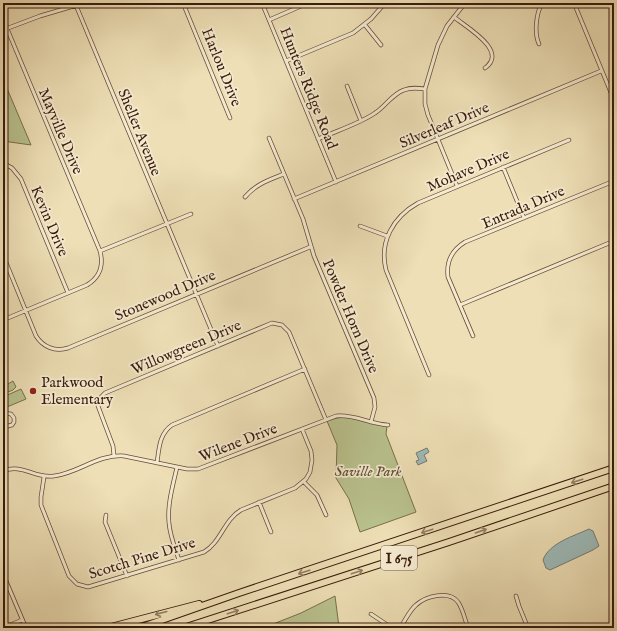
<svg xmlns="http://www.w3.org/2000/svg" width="617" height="631" viewBox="0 0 617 631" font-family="'IM FELL English',serif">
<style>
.green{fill:#b9c28e;stroke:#796e4d}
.water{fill:#9dbab8;stroke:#757a73}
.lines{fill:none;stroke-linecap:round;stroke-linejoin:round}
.minor-casing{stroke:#664c36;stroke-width:4.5}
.motorway-casing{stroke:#391b0c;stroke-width:8}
.minor{stroke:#f4ead0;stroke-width:3}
.motorway{stroke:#eedfb6;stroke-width:6}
.oneway{stroke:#947d61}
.poi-dot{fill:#8f2418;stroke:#f4ead0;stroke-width:1.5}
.labels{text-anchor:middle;stroke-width:3.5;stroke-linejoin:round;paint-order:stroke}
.shield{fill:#f4ead0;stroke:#715947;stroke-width:1}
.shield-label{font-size:14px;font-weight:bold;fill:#391b0c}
.street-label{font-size:15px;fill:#391b0c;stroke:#f4ead0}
.poi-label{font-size:15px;fill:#391b0c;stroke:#f4ead0;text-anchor:start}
.park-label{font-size:15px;font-style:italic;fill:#5f4d33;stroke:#f4ead0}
</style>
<rect width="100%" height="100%" fill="#eedfb6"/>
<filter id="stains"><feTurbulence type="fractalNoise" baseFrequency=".005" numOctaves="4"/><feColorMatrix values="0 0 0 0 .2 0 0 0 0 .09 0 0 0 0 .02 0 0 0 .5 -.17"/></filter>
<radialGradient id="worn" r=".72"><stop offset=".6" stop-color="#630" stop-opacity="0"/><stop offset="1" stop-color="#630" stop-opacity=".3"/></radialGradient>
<path class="green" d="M3,79l28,66 -28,-4z
M13,381l3,6 -3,3 -10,4v-7z
M21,389l5,10 -19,8 -4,-10z
M346,417l41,9 -1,8 30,78 -56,20 -11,-33 -13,-21 1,-33 -10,-24 10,-3z
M335,596l4,31 -1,1h-75l38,-15z"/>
<path class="water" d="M427,448l2,4 -5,3 3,6 -9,4 -2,-4 3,-1 -3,-7z
M589,529l4,2 6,15 -6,4 -43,20 -4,-2 -3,-8c6,-17 31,-24 46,-31z"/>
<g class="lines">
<defs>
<path id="minor" d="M75,3l143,343
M183,3l47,115
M262,3l74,179
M574,3l40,97
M454,17c12,10 55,34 31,51
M3,19l97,232c4,15 0,26 -13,34l-84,35
M269,20l39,-17
M365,25l16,20
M3,30l37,-14 44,-13
M539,44c-5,-11 -3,-30 3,-41
M286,61l67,-28 18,-14 14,-16
M347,86l14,35
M269,138l34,81 11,37 60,142 1,9 -4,15
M318,139c18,-8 41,-15 57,-26 10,-6 17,-19 29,-23 7,-3 14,-2 21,-1
M3,163l9,5 9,11 47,114
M503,167l21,51
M457,186l-29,-71 -3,-11v-15l13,-44 9,-19 18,-23
M245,197c11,-13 24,-17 39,-23
M294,199l307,-128
M360,226l27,10
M100,251l91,-37
M3,255l33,81c7,11 19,16 32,12l242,-101
M460,305l154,-64
M473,336l-25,-59c-2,-15 4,-27 17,-35l149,-61
M429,375l-43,-105c-7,-28 7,-53 32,-67l151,-63
M3,413l8,1 3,4v4l-2,3 -4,1 -5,-2
M114,456l-1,-10 -15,-40 2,-8 5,-5 167,-70 10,2 7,7 37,88
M157,463c2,-14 2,-29 15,-38l133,-56
M177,467c-4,18 -10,38 -8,56 1,13 6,25 10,37
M3,471c20,-8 31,8 51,5 25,-3 43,-22 70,-20l63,13h11l138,-53c18,-2 34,8 52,9
M44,477l-3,20v8l28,71 8,8 11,3 116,-35c17,-10 20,-32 37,-42l54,-22 11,-9 4,-7 2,-12 -1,-9 -9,-22
M304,482l13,13 9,20
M259,502l12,30
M106,515l-1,7 22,54
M3,574l23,54
M516,596l3,10 9,22
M371,614l21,14
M3,628l19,-8
M400,628c5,-7 9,-17 16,-23 10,-9 33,-15 42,-3 5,7 7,18 10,26"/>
<path id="motorway" d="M107,628l92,-24
M139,628l100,-35 375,-125
M183,628l266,-86 165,-56"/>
</defs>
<use href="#minor" class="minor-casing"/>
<use href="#motorway" class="motorway-casing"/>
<use href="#minor" class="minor"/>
<use href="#motorway" class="motorway"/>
</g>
<defs><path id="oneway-shaft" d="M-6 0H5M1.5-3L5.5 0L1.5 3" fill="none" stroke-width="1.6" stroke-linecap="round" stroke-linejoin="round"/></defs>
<g class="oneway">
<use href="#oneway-shaft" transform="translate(577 481) rotate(162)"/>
<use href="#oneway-shaft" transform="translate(427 531) rotate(162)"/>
<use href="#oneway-shaft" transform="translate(481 531) rotate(-19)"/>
<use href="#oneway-shaft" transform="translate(304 572) rotate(162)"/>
<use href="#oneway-shaft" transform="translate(357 572) rotate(-18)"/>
<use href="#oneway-shaft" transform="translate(233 612) rotate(-18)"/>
<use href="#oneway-shaft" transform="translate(161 613) rotate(165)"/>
</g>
<circle class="poi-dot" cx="33" cy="391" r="4"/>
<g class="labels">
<rect class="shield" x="381" y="546" width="36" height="24" rx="3"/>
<g class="shield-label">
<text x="399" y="563">I 675</text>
</g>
<g class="street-label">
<text transform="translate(222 67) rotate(68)" y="5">Harlou Drive</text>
<text transform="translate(309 88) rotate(68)" y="5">Hunters Ridge Road</text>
<text transform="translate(444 125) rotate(-23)" y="5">Silverleaf Drive</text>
<text transform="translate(61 131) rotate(67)" y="5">Mayville Drive</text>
<text transform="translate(140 132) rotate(68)" y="5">Sheller Avenue</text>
<text transform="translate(468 170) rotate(-23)" y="5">Mohave Drive</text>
<text transform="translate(523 207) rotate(-23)" y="5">Entrada Drive</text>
<text transform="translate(50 221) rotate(67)" y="5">Kevin Drive</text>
<text transform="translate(165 295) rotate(-23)" y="5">Stonewood Drive</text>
<text transform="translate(351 316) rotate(67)" y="5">Powder Horn Drive</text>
<text transform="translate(186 347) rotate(-23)" y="5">Willowgreen Drive</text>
<text transform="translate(238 442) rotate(-21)" y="5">Wilene Drive</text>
<text transform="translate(142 558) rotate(-17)" y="5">Scotch Pine Drive</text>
</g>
<g class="poi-label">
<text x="41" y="387">Parkwood<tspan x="41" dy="17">Elementary</tspan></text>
</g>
<g class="park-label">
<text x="368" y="476">Saville Park</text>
</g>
</g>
<rect width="617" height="631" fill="none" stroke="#eedfb6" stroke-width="16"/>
<rect x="4" y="4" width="609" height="623" fill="none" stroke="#391b0c" stroke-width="2"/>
<rect x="8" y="8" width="601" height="615" fill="none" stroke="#391b0c"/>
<rect width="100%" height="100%" filter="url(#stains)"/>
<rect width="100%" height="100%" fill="url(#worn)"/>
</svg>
